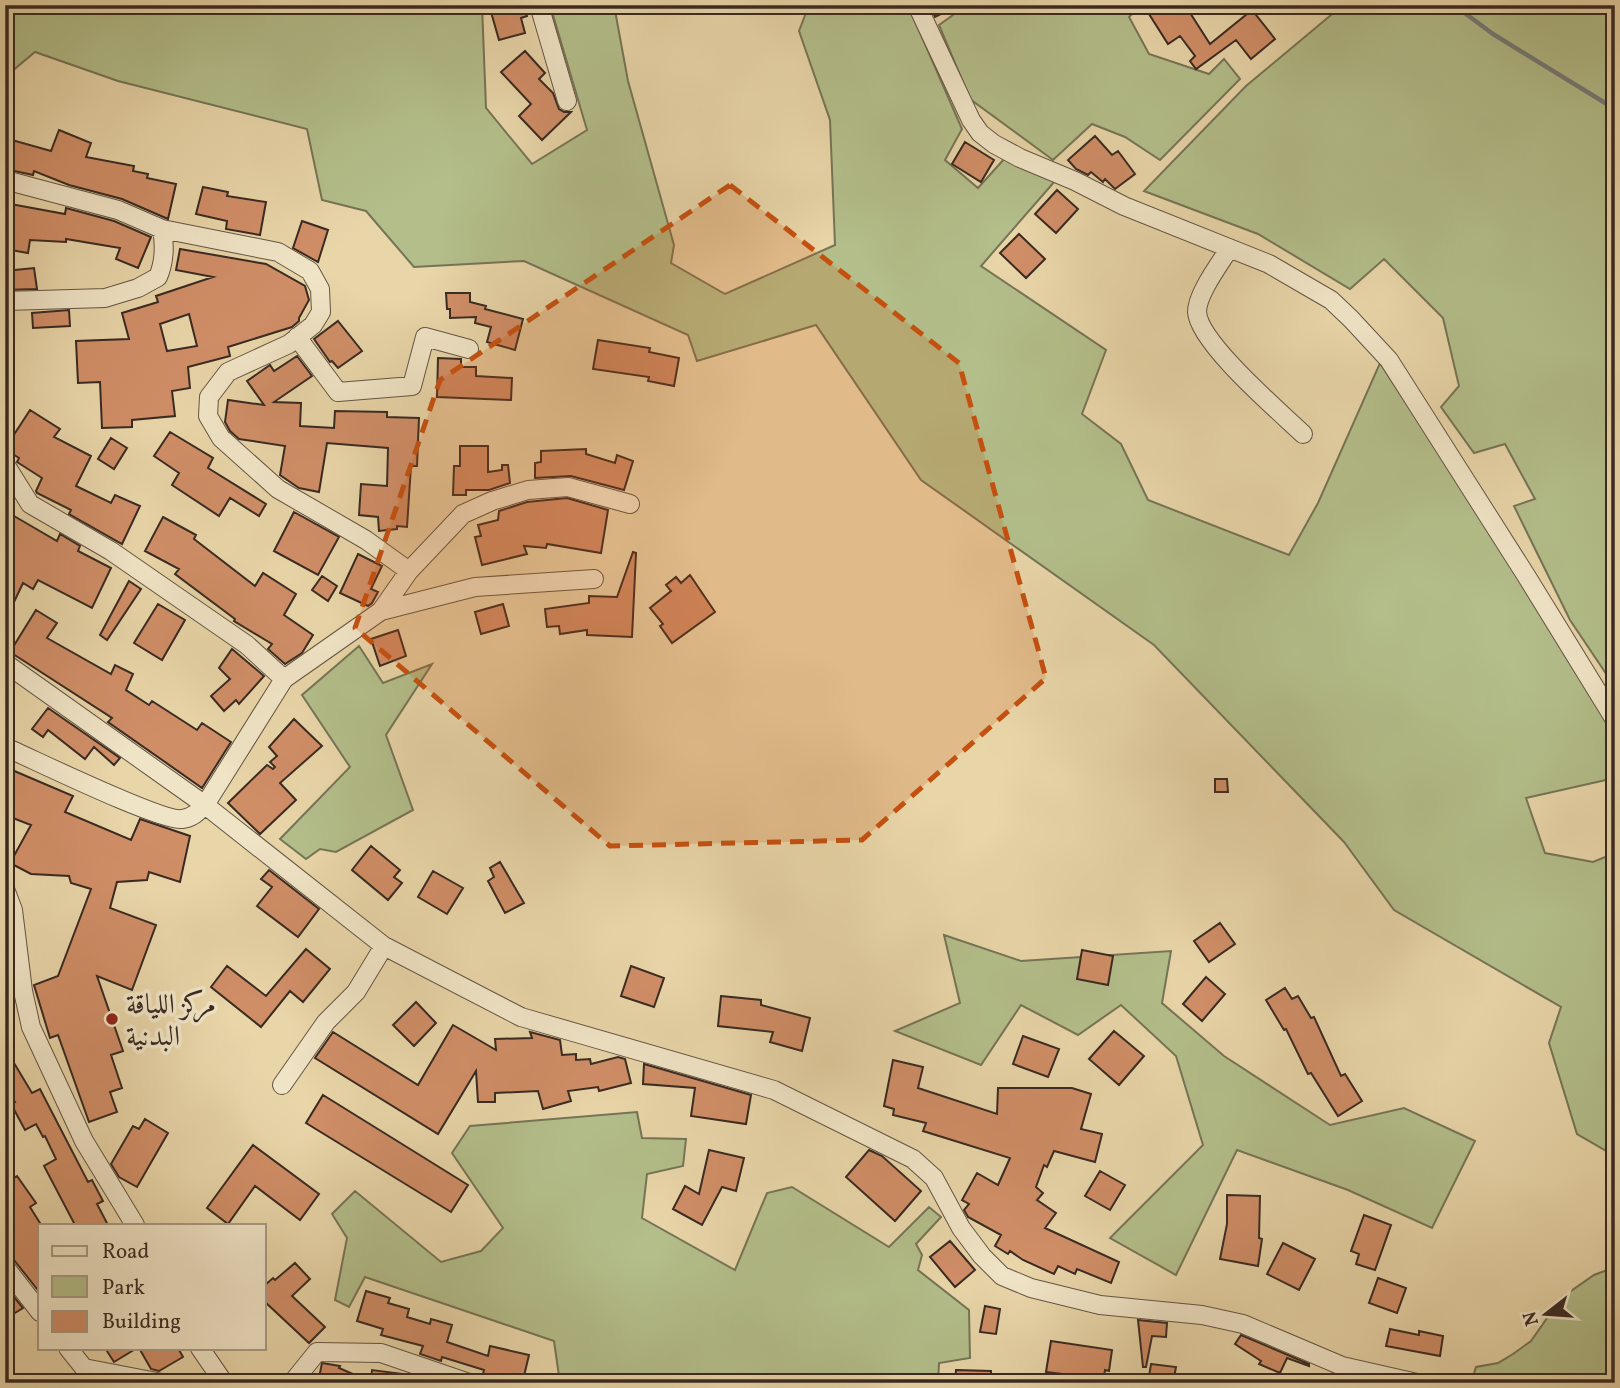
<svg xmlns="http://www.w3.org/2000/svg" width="1620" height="1388" viewBox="0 0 1620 1388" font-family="Vollkorn,Amiri,serif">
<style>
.green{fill:#b3be8a;stroke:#767456;stroke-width:2}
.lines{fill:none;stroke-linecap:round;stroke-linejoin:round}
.stream{stroke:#767d7a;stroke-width:4.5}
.building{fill:#d08e67;stroke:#392a22;stroke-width:2;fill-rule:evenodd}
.street-casing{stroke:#655544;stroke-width:20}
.street{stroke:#f0e4c6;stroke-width:18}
.marked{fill:#c55010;fill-opacity:0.2;stroke:#c55010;stroke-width:5;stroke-dasharray:14 9;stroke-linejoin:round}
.poi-dot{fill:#8f2418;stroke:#f0e4c6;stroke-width:2.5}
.labels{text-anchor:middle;stroke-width:7;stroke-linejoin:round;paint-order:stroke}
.poi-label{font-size:28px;fill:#392a22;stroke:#f0e4c6;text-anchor:start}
</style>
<rect width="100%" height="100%" fill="#e8d5a8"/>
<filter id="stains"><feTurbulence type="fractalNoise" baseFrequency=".00286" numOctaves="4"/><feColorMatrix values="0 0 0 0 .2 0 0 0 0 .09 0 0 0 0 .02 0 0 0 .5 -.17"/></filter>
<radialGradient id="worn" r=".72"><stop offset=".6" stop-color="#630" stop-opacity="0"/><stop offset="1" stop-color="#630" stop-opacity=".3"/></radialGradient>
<path class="green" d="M5,5h477l4,103 46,56 55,-34 -37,-125h64l14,76 46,164 -3,18 54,31 110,-49 -5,-125 -31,-89 10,-26h99l54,124 -17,31 33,28 27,-30 50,23 -74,85 125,84 -24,64 39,30 27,56 141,55 29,-52 62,-140 126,194 109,178v43l-89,20 19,55 48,9 22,-9v303l-38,-22 -28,-91 12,-36 -167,-97 -50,-68 -190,-197 -233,-165 -105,-155 -119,36 -9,-26 -164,-74 -110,6 -48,-56 -44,-11 -15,-71 -189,-48 -83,-29 -30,25z
M967,5h175l-13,12 20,37 60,20 15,-15 16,20 -80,81 -35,-23 -33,-13 -39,36 -83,-61 -31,-74z
M1343,5h272v682l-45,-67 -56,-114 21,-7 -30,-55 -31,9 -33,-46 18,-21 -16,-68 -59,-59 -34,30 -92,-55 -114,-43 102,-105z
M359,646l24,37 49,-19 -46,71 27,75 -77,42 -16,-3 -14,10 -26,-20 70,-72 -48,-72z
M944,935l77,26 150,-10 -9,52 62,53 106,69 74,-17 71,33 -43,87 -84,-38 -111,-40 -61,125 -66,-37 93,-93 -27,-89 -55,-51 -43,30 -57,-30 -40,60 -86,-34 65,-28z
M637,1112l5,26 44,1 -3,27 -36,8 -5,44 93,52 32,-77 25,-6 97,60 40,-40 12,10 -25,27 6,11 -4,15 51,40 1,48 -31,5 -1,20h-378l-6,-42 -189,-64 -16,30 -14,-7 12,-62 -15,-24 23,-23 86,71 40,-11 22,-23 -51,-75 18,-27z
M1615,1267v116h-144l5,-16 22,-4 15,-9 18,-13 30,-43 33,-23z"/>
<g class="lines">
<path class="stream" d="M1454,5l39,29 122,75"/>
</g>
<path class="building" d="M489,5h35l3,11 -6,2 4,15 -26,7z
M930,5h29l-24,12z
M1163,5h22l25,39 42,-34 23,29 -24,20 -15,-19 -40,29 -6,-8 5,-5 -15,-20 -12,8 -19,-30z
M525,51l20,22 -6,6 14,14 6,16 5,3h7l-29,28 -23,-24 12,-12 -30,-32z
M59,130l32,13 -5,14 48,9 -1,5 15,3 -1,4 29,6 -8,35 -46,-20 -53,-14 -35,-14 -1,4 -28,-6v-31l46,13z
M1095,136l17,19 6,-4 17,23 -20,15 -10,-10 -2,3 -12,-10 -3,3 -12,-6 -8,-9z
M965,142l29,18 -13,22 -29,-18z
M203,187l25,5 -1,4 39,6 -6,33 -34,-6 1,-8 -31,-7z
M1057,190l21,19 -22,24 -21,-19z
M5,203l60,11 1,-6 48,13 37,16 -13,31 -22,-9 4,-11 -54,-9v3l-36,-2 -2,13 -23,-4z
M302,221l26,9 -10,32 -25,-14z
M1019,234l26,25 -19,19 -26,-25z
M180,249l86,15 39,22 4,14 -10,18v3l-7,6 -64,20 2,9 -42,11 2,21 -18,3 3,25 -43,4v7l-30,1 -2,-46 -22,1 -2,-42 53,-2 -7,-26 36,-11 -2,-6 57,-19 -37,-7zM189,314l8,32 -30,5 -7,-27z
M34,268l3,21 -32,1v-19z
M446,293h24v9l16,4 -1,3 38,10 -8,31 -28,-8 4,-15 -16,-4 1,-6 -26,1v-9h-3z
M69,310l1,16 -37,2 -1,-15z
M338,321l24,30 -24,17 -6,-7 -2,1 -16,-23z
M598,340l52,8 -1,4 30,6 -5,28 -26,-5 1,-4 -56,-8z
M297,356l15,20 -38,26 27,1 -1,23 34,2 1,-17 52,1v5l32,1 -2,48h-6l-4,61 -10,-1v3l-18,2 -1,-14 -19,-2 2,-31 26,2 1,-38 -61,-5 -8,49 -20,-4 -19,-13 5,-29 -46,-7 -9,-8 -5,-9 3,-22 36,5 -17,-24 23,-16 4,6z
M438,358l23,1v8h15v9l36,2 -1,22 -74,-3z
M30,410l30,19 -6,8 37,19 -15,30 35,17 4,-8 25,11 -18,38 -53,-30 2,-4 -34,-17 -1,-2 6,-13 -25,-16 2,-4 -14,-9v-29l10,13z
M170,432l43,26 -5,10 58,36 -7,12 -29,-18 -11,18 -47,-31 7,-12 -25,-17z
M111,438l16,10 -13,21 -16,-10z
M460,446h28v26l14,-2v-5h6l2,18 -21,7h-23v5h-13l1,-29h6z
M586,449v5l29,9 2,-8 16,6 -9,29 -53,-14 -36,2v-15l6,-1v-11z
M567,498l41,12 -7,43 -54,-9 -1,4 -22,-2 3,8 -45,11 -7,-28 6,-1 -3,-11 20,-5 1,-9 28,-9z
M294,512l45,25 -21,38 -44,-24z
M14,516l43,25 3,-7 20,12 -2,5 33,17 -19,40 -54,-28 -5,9 -10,-6 -18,38v-89z
M163,517l33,18 -2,4 61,47 8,-13 33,21 -12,21 29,20 -11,18 -17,11 -17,-15 4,-5 -38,-23 1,-2 -60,-45 4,-5 -34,-18z
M633,552l3,1 -4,84 -45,-2v-5l-27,4 -1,-8 -12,1 -2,-18 44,-6v-7l28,1z
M358,554l24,12 -11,23 7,3 -6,11 -4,3 -28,-13z
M690,575l25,37 -43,31 -12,-17 3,-2 -13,-16 21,-17 -5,-6 10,-8 5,6z
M322,576l15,10 -9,15 -16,-11z
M129,581l12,8 -34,51 -7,-5z
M158,604l27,16 -23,40 -28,-17z
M503,604l6,22 -28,8 -6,-22z
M36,610l21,13 -10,15 64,36 4,-9 18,9 -7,16 23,15 3,-4 45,29 5,-7 29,19 -29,46 -94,-66 4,-4 -102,-66z
M398,630l8,26 -26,10 -9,-27z
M232,649l32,27 -25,28 -3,-4 -12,11 -13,-15 19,-17 -11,-11z
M48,708l72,50 -6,7 -20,-18 -9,12 -37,-29 -5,7 -11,-8z
M294,719l28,27 -42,37 16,17 -36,34 -32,-31 39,-38 6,4 2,-2 -5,-5 7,-6 -8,-9z
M5,767l68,29 -8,16 66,28 9,-21 50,17 -10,46 -31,-10 -2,8 -30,2 -7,26 46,17 -24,65 -35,-14 26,75 -12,4 11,33 -12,4 7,20 -28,10 -31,-87 -8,3 -16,-53 24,-9 33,-87 -20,-6 -2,-7 -38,-2 -21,-11 21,-38 -26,-10z
M1215,779h12l1,13h-13z
M371,846l29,24 -6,7 8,6 -14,17 -36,-30z
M500,862l24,41 -19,10 -17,-32 6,-4 -4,-9z
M269,870l50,39 -21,28 -41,-31 15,-19 -11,-8z
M433,871l30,17 -16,26 -29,-17z
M1220,923l15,21 -26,18 -15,-21z
M306,949l24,20 -27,33 -13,-11 -29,36 -50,-40 16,-21 39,30z
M1082,950l31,6 -5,29 -31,-6z
M631,966l33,12 -10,29 -33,-11z
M1206,977l19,17 -23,27 -19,-17z
M1285,988l7,11 6,-3 13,22 3,-1 27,59 4,-2 17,27 -24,15 -27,-43 -3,1 -22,-45 -2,1 -18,-30z
M721,996l40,4v5l49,13 -8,33 -32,-9 3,-10 -55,-6z
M416,1002l20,21 -22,23 -21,-21z
M453,1025l43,25 -1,-11 37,-1 -2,-6 30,8 2,15 14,-1v6l14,-1 1,5 27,-7 7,2 6,24 -32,8 -1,-4 -30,4 3,10 -28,8 -5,-18 -43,2v9h-17l-2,-31 -38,63 -123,-76 18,-26 85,53z
M1114,1031l30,25 -25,29 -30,-26z
M1023,1036l36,13 -11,28 -35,-13z
M5,1048l27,45 8,-4 48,93 4,-2 11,21 -6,3 11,21h-33l-31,-59 12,-7 -11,-23 -2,1 -7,-13 -11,6 -14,-26 4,-2 -10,-16z
M893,1060l30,7 -5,21 79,26 1,-26h74l19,6 -10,35 21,5 -7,28 -41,-11 -7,16 -3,-2 -8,22 7,6 -6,7 19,13 -11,15 74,34 -8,21 -34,-14 -2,5 -17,-8 -4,8 -31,-14 -13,-9 -2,3 -13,-8 6,-11 -33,-18 -4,-7 5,-6 -7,-4 15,-27 21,12 12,-27 -87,-27 3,-8 -33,-8 1,-6 -10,-3z
M644,1064l107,31 -5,29 -55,-8 4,-28 -52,-4z
M323,1095l145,90 -17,27 -145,-89z
M145,1119l23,14 -31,54 -18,-10 -8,-13 22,-38 6,3z
M253,1145l66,49 -19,26 -45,-34 -27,38 -21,-16z
M709,1150l35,8 -8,33 -14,-4 -20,38 -29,-16 12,-23 14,8z
M869,1150l13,6 39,35 -26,30 -49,-44z
M1100,1171l25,14 -15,25 -25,-14z
M17,1176l19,27 -6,4 10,16v64l-3,2 -23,-29 -9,-4v-72z
M1227,1195l33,1 -1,42 3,1 -4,27 -38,-7 7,-35z
M1364,1215l27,10 -16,45 -19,-6 3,-10 -8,-3z
M950,1241l25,29 -20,17 -25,-30z
M1283,1243l32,16 -16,31 -32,-16z
M295,1263l15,16 -18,17 33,31 -16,16 -45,-42v-15l9,-8 2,2z
M1378,1278l28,10 -9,25 -28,-10z
M5,1286l18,22 -18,11z
M366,1291l24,7 -2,5 21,6 -2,8 23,7 1,-5 21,6 -5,17 41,14 2,-10 39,9 -5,21 -9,-2 -2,8 -30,-8 1,-4 -42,-13 -1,4 -21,-7 3,-8 -42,-11 2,-6 -26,-8z
M985,1306l15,3 -4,25 -16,-2z
M1138,1320l29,3 -1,14 -14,-1 -6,31h-3z
M1390,1329l29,6v-4l24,5 -3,20 -54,-10z
M1241,1335l68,29v2l-22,-8 -7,15 -21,-9 2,-3 -26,-17z
M1051,1341l61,9 -3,21 -4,-1 -2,13h-33v-8l-24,-3z
M105,1348h32l-23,14z
M139,1348h39l5,9 -24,14 -8,-2z
M322,1363l18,3 -1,2 32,14 1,-12 39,5 -1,8h-92z
M1151,1364l25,3 -3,16h-25z
M956,1370l35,1v12h-36z"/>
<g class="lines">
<defs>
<path id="street" d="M539,5l28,96
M917,5l54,115 9,13 14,11 26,14 55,23 49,25 145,58 62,36 20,19 38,41 138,217 88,143
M5,180l113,30 44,19 116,23 32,19 10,18 1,23 -8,13 -24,19 -61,28 -19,25 -1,19 13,22 57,51 88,51 43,31
M1229,249c-10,16 -32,45 -32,63 2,31 82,99 106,122
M5,301l100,-3 33,-10 20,-11c7,-16 7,-31 4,-48
M297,337l41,55 74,-6 13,-49 44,12
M5,464l25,40 81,47 136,94 37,34
M381,611l94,-24 119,-8
M5,663l200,142 179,141 137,71 253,73 139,69 21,19 27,50 21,28 20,20 29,12 69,17 102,10 41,9 99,42 75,17
M5,747c28,12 156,75 177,72 10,-1 16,-7 23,-14l79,-126 97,-68 28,-40 54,-57 29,-13 36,-11 40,-3 62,17
M5,889l8,21 10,81 8,36 53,114 51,84
M282,1085l44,-63 30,-30 28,-46
M5,1267l35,45
M68,1348l16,20 78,15
M200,1348l24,35
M292,1383l25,-31 64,1 88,30"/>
</defs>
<use href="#street" class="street-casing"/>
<use href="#street" class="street"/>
</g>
<path class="marked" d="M730,185l229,178 87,315 -184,162 -252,6 -255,-218 85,-248z"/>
<circle class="poi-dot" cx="112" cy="1019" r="7"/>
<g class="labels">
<g class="poi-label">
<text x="126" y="1013">مركز اللياقة<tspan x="126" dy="32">البدنية</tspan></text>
</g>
</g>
<rect width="1620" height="1388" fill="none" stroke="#e8d5a8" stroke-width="28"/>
<rect x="7" y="7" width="1606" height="1374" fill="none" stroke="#392a22" stroke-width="3.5"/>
<rect x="14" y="14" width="1592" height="1360" fill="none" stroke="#392a22" stroke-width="2"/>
<rect x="38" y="1224" width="228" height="126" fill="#f0e4c6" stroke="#a79a84" stroke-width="2"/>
<rect x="52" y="1246" width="35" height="10" fill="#f0e4c6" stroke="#a79a84" stroke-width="2"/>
<text x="102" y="1258" font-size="21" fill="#392a22">Road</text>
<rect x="52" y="1276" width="35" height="21" fill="#b3be8a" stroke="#a79a84" stroke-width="2"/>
<text x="102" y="1294" font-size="21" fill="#392a22">Park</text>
<rect x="52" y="1311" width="35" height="21" fill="#d08e67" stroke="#a79a84" stroke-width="2"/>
<text x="102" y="1328" font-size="21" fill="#392a22">Building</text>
<g transform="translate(1546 1314) rotate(253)" stroke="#f0e4c6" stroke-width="5" paint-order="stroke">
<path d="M0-5L12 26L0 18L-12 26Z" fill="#392a22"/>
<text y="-10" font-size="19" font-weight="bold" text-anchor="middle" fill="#392a22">N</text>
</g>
<rect width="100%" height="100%" filter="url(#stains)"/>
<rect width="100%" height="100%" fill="url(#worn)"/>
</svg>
